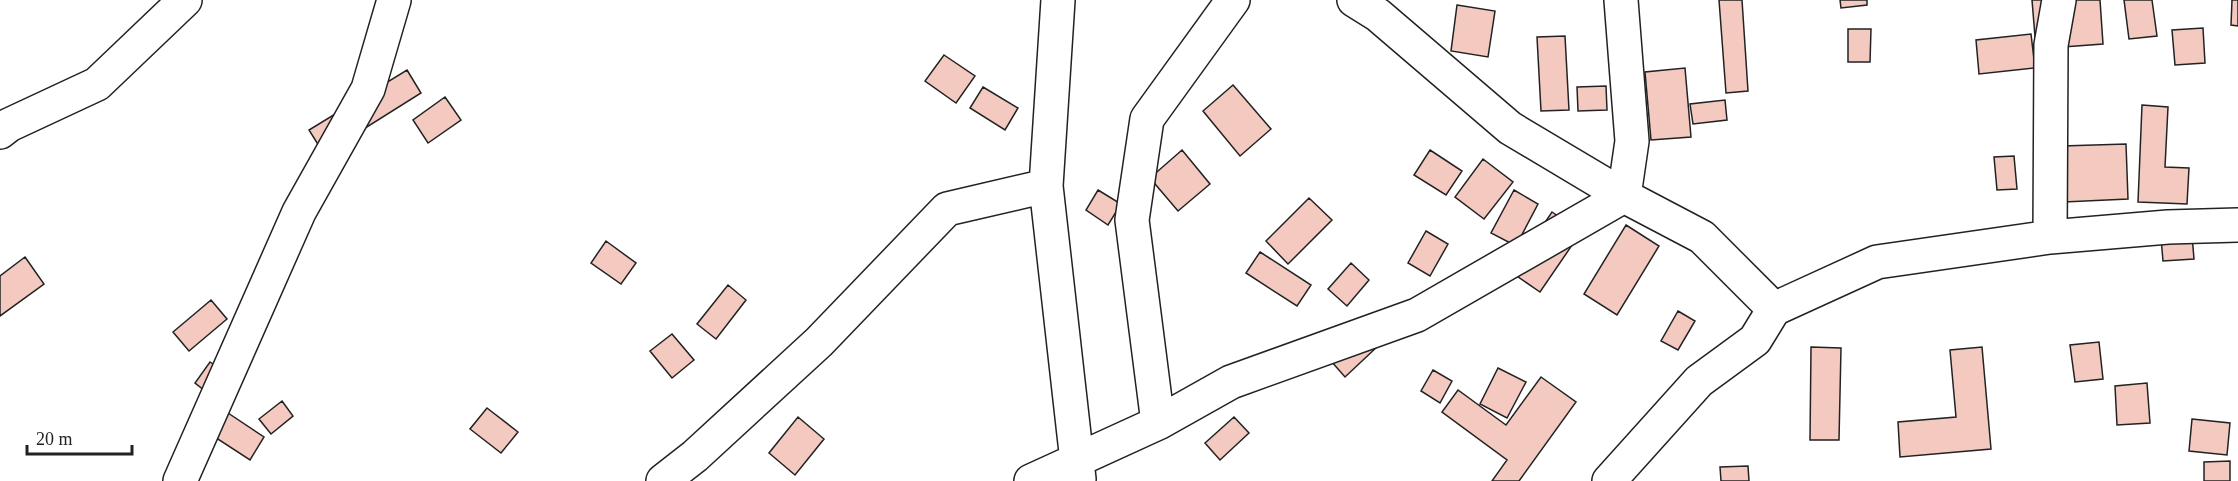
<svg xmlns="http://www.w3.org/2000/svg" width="2238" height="481" viewBox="0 0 2238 481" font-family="Georgia,serif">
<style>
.building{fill:#f3c9c0;stroke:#222;stroke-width:1.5}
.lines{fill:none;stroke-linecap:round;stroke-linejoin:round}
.minor-casing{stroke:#222;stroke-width:36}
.minor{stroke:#fff;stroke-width:33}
</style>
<rect width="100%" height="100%" fill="#fff"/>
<path class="building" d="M1719,0h23l6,91 -22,2z
M1840,0h27v5l-26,3z
M2032,0h68l3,44 -67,5z
M2124,0h28l5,36 -28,3z
M2232,0h6v26l-7,-1z
M1457,5l38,6 -7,46 -37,-6z
M2203,28l2,35 -30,2 -3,-35z
M1848,29h23l-1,33h-22z
M2031,34l4,34 -56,6 -3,-34z
M1565,36l4,74 -28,1 -4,-74z
M944,55l31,21 -19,27 -31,-22z
M1685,68l6,69 -40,3 -6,-68z
M407,70l14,23 -97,61 -15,-24z
M1233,85l38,44 -31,27 -37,-45z
M1606,86l1,24 -29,1 -1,-24z
M983,87l35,21 -13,22 -35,-22z
M445,97l16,23 -33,23 -15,-23z
M1725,100l2,20 -34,4 -3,-20z
M2142,105l26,2 -3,60 24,1 -2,36 -49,-2z
M2126,144l2,55 -64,3 -2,-56z
M1182,150l28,34 -32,27 -28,-33z
M1430,150l32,21 -16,24 -32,-20z
M2014,156l3,33 -20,1 -3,-33z
M1483,159l30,23 -29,37 -29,-22z
M1098,190l23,14 -13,21 -22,-15z
M1514,190l24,14 -22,42 -25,-13z
M1309,198l23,22 -44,44 -22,-23z
M1552,212l29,20 -41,60 -29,-20z
M1626,225l33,21 -42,69 -33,-21z
M1426,231l22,13 -18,32 -22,-13z
M2192,235l2,24 -31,2 -2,-23z
M606,241l30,22 -15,21 -30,-21z
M1260,252l51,33 -14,21 -51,-33z
M25,257l19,27 -44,32v-40z
M1351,263l18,17 -22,26 -19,-17z
M728,285l18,15 -30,39 -19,-15z
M211,300l16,19 -38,32 -16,-19z
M1678,311l17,10 -17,29 -17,-9z
M672,334l22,26 -22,18 -22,-27z
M2099,342l4,37 -28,3 -5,-37z
M1378,346l-33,31 -21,-24z
M1811,347l30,1 -2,92h-29z
M1982,347l9,102 -91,8 -2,-35 58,-5 -6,-67z
M210,362l16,11 -17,21 -14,-11z
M1498,368l28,14 -19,36 -27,-14z
M1433,370l19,11 -12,22 -19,-12z
M1541,377l35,25 -57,79h-27l15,-21 -65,-48 16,-22 48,35z
M2147,383l3,40 -33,2 -2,-39z
M282,401l11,15 -22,18 -12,-15z
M487,408l31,24 -17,21 -31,-24z
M222,409l42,28 -14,23 -43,-28z
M798,417l26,22 -29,36 -26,-22z
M1234,417l15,16 -29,27 -15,-17z
M2192,419l38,4 -3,32 -38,-4z
M2230,461v20h-26v-19z
M1748,466l1,15h-28l-1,-14z"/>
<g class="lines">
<defs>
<path id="minor" d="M1058,0l-12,186 33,293
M1354,0l24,15 132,113 114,68 78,41 72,72
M1621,0l11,141 -8,55
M0,132l9,-7 88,-41 88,-84
M2050,237l1,-192 8,-45
M1158,423l-26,-203 15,-101 86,-119
M180,481l119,-269 69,-123 26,-89
M663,481l32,-25 124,-114 128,-133 99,-23
M1031,481l127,-58 73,-41 186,-67 207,-119
M1609,481l90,-100 56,-41 19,-31 103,-47 173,-25 118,-10 70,-2"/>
</defs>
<use href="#minor" class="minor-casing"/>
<use href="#minor" class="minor"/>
</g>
<path d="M27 445v9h105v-9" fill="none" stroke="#222222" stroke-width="3"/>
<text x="36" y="445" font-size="18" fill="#222222" stroke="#ffffff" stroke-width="4.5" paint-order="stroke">20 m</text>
</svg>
